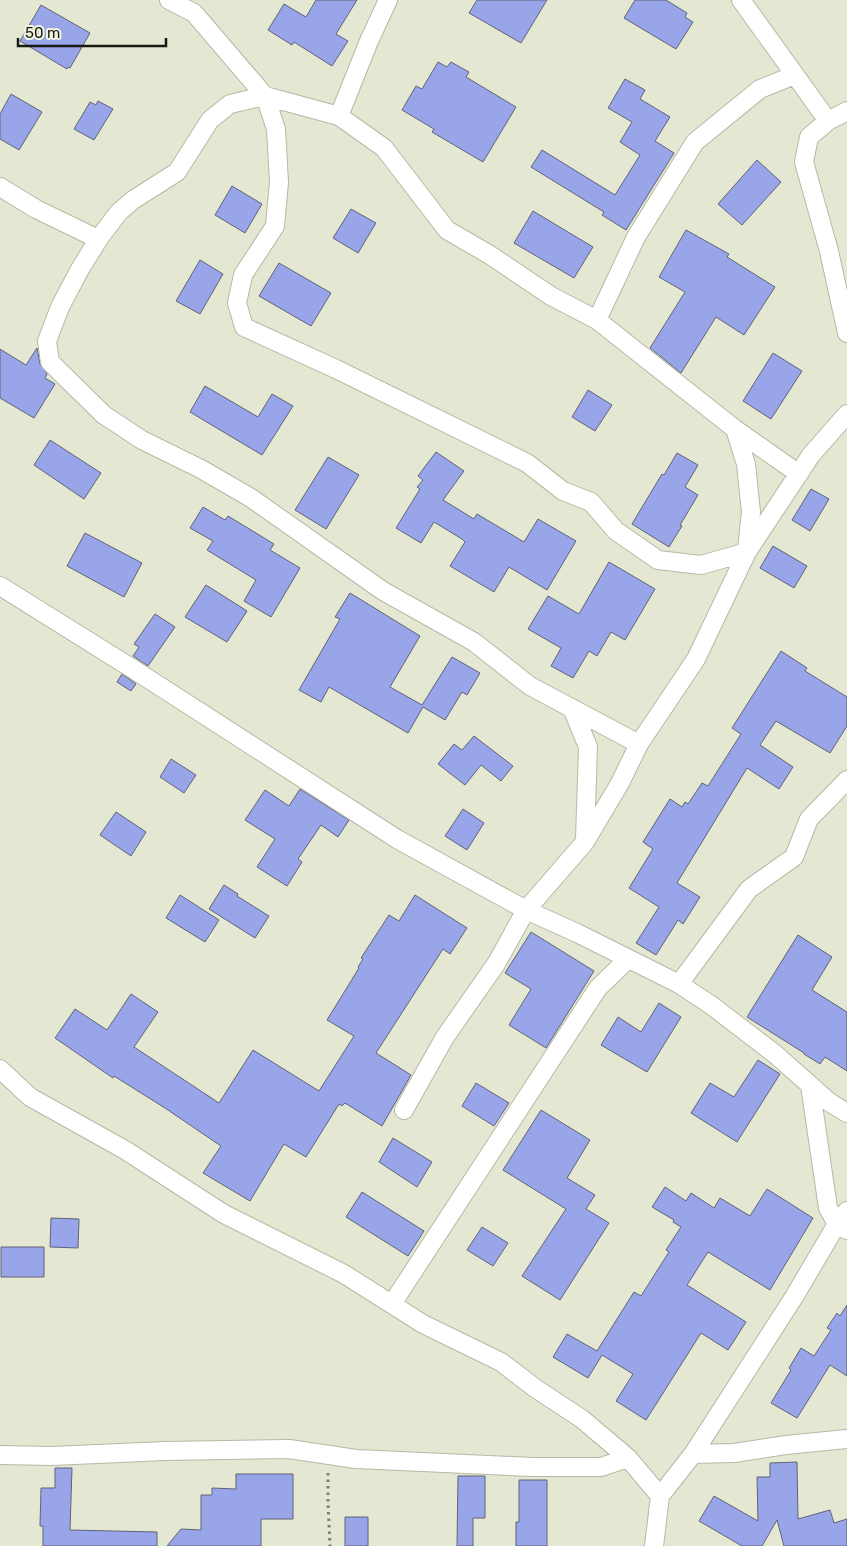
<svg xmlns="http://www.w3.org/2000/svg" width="847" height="1546" viewBox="0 0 847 1546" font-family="Rubik,sans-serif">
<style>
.building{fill:#99a5e9;stroke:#606375}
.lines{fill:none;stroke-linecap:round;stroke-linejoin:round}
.minor-casing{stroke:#b6b9a5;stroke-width:20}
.path{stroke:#7d7f71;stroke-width:3;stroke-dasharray:2.5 4;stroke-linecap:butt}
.minor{stroke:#fff;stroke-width:18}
</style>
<rect width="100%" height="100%" fill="#e4e7d2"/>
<path class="building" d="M316,0h41l-21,34 12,7 -16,25 -38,-24 -2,3 -24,-15 16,-26 22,13z
M477,0h70l-26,43 -52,-30z
M635,0h31l21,13 -2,4 8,5 -17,27 -52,-31z
M41,5l49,28 -20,35 -2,-1 -1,2 -47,-28z
M438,62l9,5 4,-5 18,10 -3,5 50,30 -33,55 -51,-30 2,-3 -32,-19 14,-24 6,3z
M625,79l20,11 -5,9 30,18 -15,24 19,12 -48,77 -24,-15 2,-3 -73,-45 11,-17 73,45 25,-40 -20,-13 12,-20 -24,-14z
M11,94l31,18 -23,38 -19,-11v-25z
M98,101l15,8 -19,31 -20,-11 16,-27 6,3z
M757,160l24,22 -39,43 -24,-21z
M232,186l30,18 -17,29 -30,-18z
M351,209l25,14 -18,30 -25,-15z
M533,211l60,36 -19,31 -60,-35z
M686,230l43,24 -2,3 48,30 -31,48 -28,-18 -35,56 -31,-25 35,-56 -26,-15z
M200,260l23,14 -23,40 -24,-13z
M279,263l52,30 -20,33 -52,-30z
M37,348l3,16 7,10 -2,4 10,6 -21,34 -34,-20v-49l26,16z
M773,353l29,18 -31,48 -28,-18z
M205,386l53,31 14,-23 21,12 -31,49 -72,-43z
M588,390l24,15 -17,26 -23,-14z
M50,440l51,33 -17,26 -50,-34z
M436,452l28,19 -21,29 31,19 3,-5 47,28 14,-23 38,22 -29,49 -38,-23 -15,25 -44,-26 15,-24 -3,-3 -28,-17 -13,21 -25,-15 24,-39 -3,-2 6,-7 -5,-4z
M677,453l21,12 -13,22 13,8 -18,30 2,1 -13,21 -37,-23 30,-50 2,1z
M328,457l31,18 -33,54 -31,-19z
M811,489l18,10 -19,32 -18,-11z
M203,507l22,13 3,-4 46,28 -4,6 30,18 -29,49 -27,-16 12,-21 -49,-30 6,-9 -23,-13z
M85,533l57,30 -18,34 -57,-31z
M773,546l34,20 -13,22 -34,-20z
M609,562l46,27 -30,51 -14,-8 -14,24 -8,-5 -16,27 -22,-12 10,-18 -33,-19 20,-33 31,18z
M206,585l41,26 -20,31 -42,-25z
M350,593l70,43 -30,51 32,18 30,-48 28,16 -13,22 -5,-3 -17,28 -22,-13 -15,26 -79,-46 -8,15 -22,-12 41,-71 -5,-2z
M155,614l20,13 -27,39 -15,-10 6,-9 -5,-3z
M781,651l26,17 -2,3 42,26v29l-17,27 -54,-32 -16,24 33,22 -14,22 -32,-21 -70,115 23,14 -17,27 -5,-4 -22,35 -20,-12 23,-36 -30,-19 24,-39 -10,-7 27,-43 12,8 3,-5 3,2 14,-21 6,3 33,-52 -9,-6z
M122,674l14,10 -5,7 -14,-9z
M474,736l39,30 -12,15 -20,-16 -16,20 -27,-21 16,-20 8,6z
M171,759l25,16 -12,18 -24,-16z
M300,789l49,31 -11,17 -17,-12 -23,34 4,3 -15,24 -30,-19 18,-28 -30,-19 20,-30 24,16z
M463,809l21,14 -17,27 -22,-14z
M116,812l30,20 -15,24 -31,-21z
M224,885l14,9 -1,2 32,20 -14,22 -46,-29z
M180,895l39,25 -14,22 -39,-24z
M415,895l52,33 -17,26 -7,-5 -67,104 35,22 -29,51 -37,-23 -3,3 -3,-2 -33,53 -22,-13 -34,57 -47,-28 18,-27 -56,-38 -51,-32 -1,2 -58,-40 20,-29 32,21 24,-36 27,18 -24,35 85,56 34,-53 66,41 35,-55 -27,-16 32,-52 -1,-1 5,-8 -2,-1 28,-43 10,6z
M531,932l63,39 -48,77 -37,-23 22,-36 -26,-16z
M798,935l34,22 -20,33 35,22v59l-22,-14 -5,7 -16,-10v-1l-57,-36z
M659,1003l22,14 -34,55 -46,-27 17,-28 23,15z
M758,1060l22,14 -43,68 -46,-29 19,-30 24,14z
M476,1083l33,20 -15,23 -32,-20z
M541,1110l49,30 -23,38 28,17 -9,14 23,14 -49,77 -38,-24 44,-67 -63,-39z
M393,1138l39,24 -15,25 -38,-25z
M665,1187l21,14 5,-8 23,15 6,-10 30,18 17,-27 46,29 -43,72 -62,-38 -21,33 59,37 -18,28 -27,-17 -55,87 -30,-19 17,-27 -31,-19 -14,23 -35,-21 14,-23 30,17 37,-59 7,4 28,-44 -3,-2 15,-23 -8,-5 1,-2 -22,-13z
M362,1192l62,39 -16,25 -62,-39z
M51,1218l28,1 -1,29 -28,-1z
M482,1227l26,16 -15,23 -26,-16z
M1,1247h43v30h-43z
M847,1305v71l-17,-11 -33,53 -26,-15 20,-33 -2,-2 12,-20 13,8 17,-26 -4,-2 10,-15 3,3z
M797,1462l1,57 32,-9 4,13 13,-4v27h-63l-7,-26 -15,26h-20l-43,-25 15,-25 44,25 -1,-44h13v-14z
M55,1468h17l-2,62 87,2v14h-114v-20h-3l1,-38h14z
M236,1474h57v45h-32v27h-94l14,-17 20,1v-35h11v-7l24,1z
M458,1476h27v42h-12v28h-16z
M519,1480h28v66h-31v-24h3z
M345,1517h23v29h-23z"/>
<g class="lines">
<defs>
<path id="minor" d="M169,0l25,13 71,83 11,33 3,53 -4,44 -32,49 -6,28 7,24 92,42 191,94 36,28 28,11 25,29 42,29 43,5 46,-13
M741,0l87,121
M847,111l-19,10 -19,16 -5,25 25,89 18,82
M339,116l30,-75 19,-41
M0,187l36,22 62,30
M597,320l39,-83 59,-95 65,-53 35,-14
M735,429l11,35 5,48 -4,37
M0,586l133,83 264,170 129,71 51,23 102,51 32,21 64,49 35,31 18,123 9,16 10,6
M572,708l16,39 -3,92
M639,744l-109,-58 -56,-44 -91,-51 -132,-93 -50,-29 -59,-29 -38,-25 -54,-53 -3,-21 13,-34 20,-38 20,-32 19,-25 14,-12 44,-28 33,-52 20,-16 35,-8 74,20 45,32 63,82 43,25 61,41 46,24 138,109 64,45
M679,984l70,-95 45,-32 15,-38 38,-39
M0,1069l30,28 95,53 99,64 120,60 79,50 78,38 34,26 47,31 46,39 32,38
M810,1085l19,17 18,11
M404,1110l41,-73 51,-73 30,-54 59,-68 35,-59 19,-39 57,-85 51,-107 64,-97 36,-41
M392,1304l206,-316 30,-29
M693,1454l41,-1 52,-8 61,-6
M0,1455l52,1 113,-5 124,-2 67,10 177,8h68l27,-9
M654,1546l6,-50 33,-42 101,-157 43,-73 10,-13"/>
</defs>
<use href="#minor" class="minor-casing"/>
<path class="path" d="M328,1473v30l2,43"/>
<use href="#minor" class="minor"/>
</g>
<path d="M18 38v8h148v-8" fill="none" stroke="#181912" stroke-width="2.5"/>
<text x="25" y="38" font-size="15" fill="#181912" stroke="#f1f4df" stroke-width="4" paint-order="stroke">50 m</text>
</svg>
